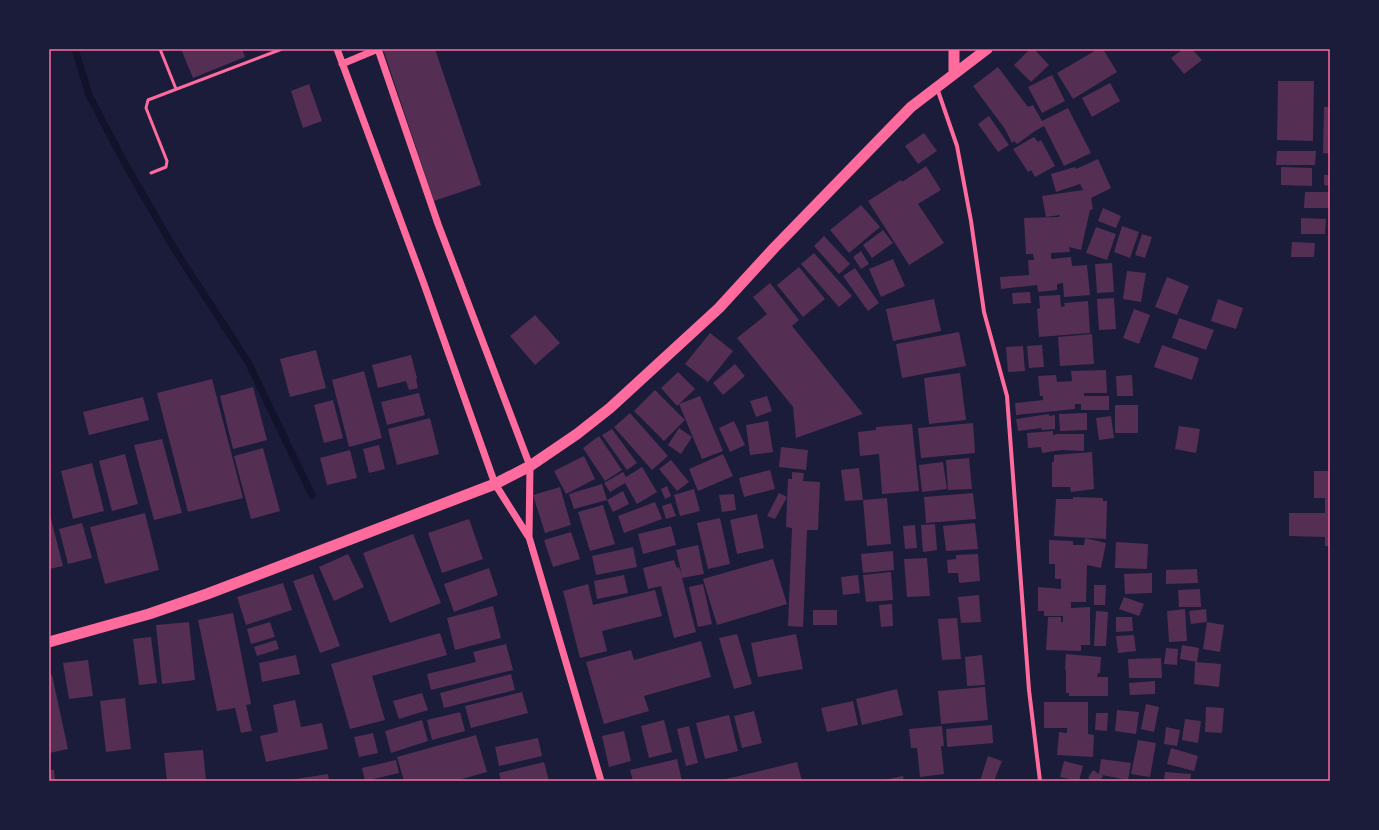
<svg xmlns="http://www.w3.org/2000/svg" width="1379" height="830" viewBox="0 0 1379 830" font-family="'Archivo Narrow',sans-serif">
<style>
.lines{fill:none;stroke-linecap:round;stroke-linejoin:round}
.stream{stroke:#12122b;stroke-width:7}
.building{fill:#542f53}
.service{stroke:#ff6b9d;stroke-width:3}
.minor{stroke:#ff6b9d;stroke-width:4}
.tertiary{stroke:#ff6b9d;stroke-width:7}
.trunk{stroke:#ff6b9d;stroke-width:11}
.neatline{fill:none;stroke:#ff6b9d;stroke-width:1.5}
</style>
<rect width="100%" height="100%" fill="#1b1b3a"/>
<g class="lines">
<path class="stream" d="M75,49l14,46 35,67 51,88 73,112 64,133"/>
</g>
<path class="building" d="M181,49h61l3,8 -52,21z
M383,49h52l46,136 -47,16z
M1030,49h4l15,16 -18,17 -17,-17z
M1098,49h5l14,23 -44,27 -16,-26z
M1183,49h9l10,11 -18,14 -13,-16z
M998,67l30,40 5,-2 9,16 26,-13 23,45 -27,13 -20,-40 -9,5 -18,13 -3,-3 -2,2 -7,-14 -32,-43z
M1052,75l13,26 -23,12 -14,-26z
M1278,81h36l-1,60 -36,-1z
M1110,83l10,18 -28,16 -10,-19z
M309,84l13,37 -19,7 -12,-37z
M1324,107h6v47l-7,-1z
M989,116l20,29 -11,7 -20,-28z
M924,133l13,18 -19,13 -13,-18z
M1034,137l4,5 3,-2 14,26 -20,11 -4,-7 -3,2 -15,-23z
M1277,151h39l-1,14h-39z
M1098,159l13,29 -20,10 2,11 -3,1 -9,40 -12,-3 1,5 -19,1v6l20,-2 1,9 15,-1 3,30 -26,2 -1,-14 -6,1v6l-19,2 -1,-7 -36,4 -1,-12 29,-2 -1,-15h6l-1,-6h-7l-2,-36 35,-1 1,-2 -14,2 -4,-21 41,-6 -3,-6 -24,8 -5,-18 24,-7 1,2z
M926,166l15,24 -23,14 26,39 -35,22 -41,-64 33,-21 1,2z
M1281,167l31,1v18l-31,-1z
M1324,175h6v11l-6,-1z
M1305,192h25v16h-26z
M861,205l19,22 -31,26 -19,-23z
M1103,208l18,8 -5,12 -18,-7z
M1301,218l25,1 -1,15h-24z
M1122,226l17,6 -9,26 -16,-6z
M1096,227l20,7 -9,26 -21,-7z
M883,230l10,13 -21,15 -9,-13z
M1142,234l10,3 -7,21 -10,-3z
M824,236l26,28 -11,10 -25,-28z
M1292,242l23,1 -1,14h-23z
M861,251l8,13 -8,5 -8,-12z
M814,253l38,43 -13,11 -38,-43z
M893,259l12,27 -24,11 -12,-28z
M1112,263l2,29 -17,1 -2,-29z
M799,267l26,32 -22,18 -26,-32z
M855,268l24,35 -11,8 -25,-35z
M1127,271l19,2 -5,29 -18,-3z
M1167,277l22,9 -12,29 -22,-8z
M770,283l29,37 -7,6 71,88 -67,24 -3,-31 -56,-69 30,-24 -14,-17z
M1030,292l1,11 -18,1 -1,-11z
M1060,295l1,12 4,-1 -1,-3 24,-2 2,32 -51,4 -2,-28 3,-1 -1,-12z
M1114,298l2,31 -17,1 -2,-31z
M934,299l7,32 -48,10 -7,-32z
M1218,299l25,9 -7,21 -25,-8z
M1134,309l16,6 -11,29 -16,-6z
M535,315l25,28 -25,22 -25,-29z
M1179,318l35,12 -8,20 -34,-12z
M959,332l7,34 -64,12 -6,-34z
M710,333l23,18 -25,31 -23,-18z
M1092,334l2,30 -34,2 -2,-29z
M1042,345l2,22 -15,1 -2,-22z
M1162,345l37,13 -7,22 -38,-13z
M1023,346l2,25 -17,1 -2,-25z
M316,350l10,38 -36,9 -10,-38z
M411,355l6,23 -1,1 2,9 -9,2 -3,-9 -28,7 -6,-23z
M735,364l10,12 -22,19 -10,-12z
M1106,370l1,23h-23v3h25v14h-28v-6h-6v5l-59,6 -1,-12 28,-3v-4h-3l-2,-20 18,-1 1,7 15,-1 -1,-10z
M364,371l18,67 -33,9 -17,-67z
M678,372l17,17 -18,17 -16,-18z
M960,373l6,47 -37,4 -5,-46z
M1132,375l1,21h-16l-1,-20z
M212,379l31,119 -55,14 -31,-119z
M253,387l14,53 -34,9 -13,-53z
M655,390l30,30 -21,21 -30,-30z
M419,393l6,22 -38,10 -6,-23z
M700,396l23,55 -21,8 -23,-55z
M767,396l5,15 -16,6 -6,-16z
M143,397l6,23 -60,15 -6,-23z
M333,400l10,38 -19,5 -10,-38z
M1115,405h23v28h-23z
M630,413l38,43 -16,14 -38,-43z
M1087,413v17l-27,1 -1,-17z
M1049,414v2l6,-1v14l-13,1 -1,-2 -23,3 -2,-12z
M1111,416l3,22 -15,2 -3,-22z
M430,418l9,36 -42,11 -9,-36z
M734,421l11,24 -15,7 -11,-24z
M768,421l5,31 -23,3 -4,-30z
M973,423l2,30 -54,5 -3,-30z
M912,424l7,67 -37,3 -3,-40 -19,2 -2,-24 18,-2v-3z
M1179,426l21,3 -4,24 -21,-4z
M679,428l13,9 -11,17 -13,-9z
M612,429l25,34 -10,7 -25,-35z
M1053,431v4l4,-1h27v17l-22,-1 -20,3 -1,-6 -13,1 -1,-15z
M599,436l23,34 -17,11 -22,-33z
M162,439l20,74 -28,7 -20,-75z
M379,445l6,24 -16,4 -6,-24z
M781,447l27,3 -2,20 -27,-3z
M263,448l17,63 -29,8 -17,-63z
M350,450l7,28 -30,7 -7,-27z
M1092,452l2,37 -23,3 -1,-5h-18v-25h2v-7z
M125,454l13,50 -26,7 -13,-50z
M723,454l10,22 -35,15 -9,-22z
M584,456l11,23 -29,15 -12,-23z
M969,458l3,31 -24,1 -2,-30z
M671,460l18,22 -12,9 -18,-22z
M943,462l4,27 -25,3 -3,-27z
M92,463l12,48 -31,8 -12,-48z
M642,467l15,25 -20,12 -12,-21 -15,9 -6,-9 19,-11 3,5z
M859,468l4,32 24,-2 4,46 -24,2 -4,-46 -18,1 -4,-31z
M770,470l5,19 -31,8 -5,-19z
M1314,471h16v75h-5v-9l-36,-1v-23h36v-15h-11z
M792,472l12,1 -1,8 17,1 -2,48h-11l-4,97 -15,-1 4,-98 -6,-1 2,-48h4z
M602,484l5,16 -33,9 -5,-15z
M667,486l4,10 -6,3 -4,-10z
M560,487l11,38 -26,8 -12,-38z
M694,489l6,22 -20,5 -6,-21z
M623,491l6,13 -16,8 -6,-12z
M779,493l8,4 -12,22 -8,-3z
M973,493l3,26 -50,4 -2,-26z
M734,494l2,16 -14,2 -3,-17z
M1073,497l30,1v3h4l-1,38 -52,-3 2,-37h17z
M655,502l7,17 -38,14 -6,-17z
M671,503l5,13 -10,3 -4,-13z
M603,505l12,39 -25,7 -12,-39z
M145,513l14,57 -54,14 -15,-57z
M757,514l7,34 -27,6 -7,-34z
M49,515h1l13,51 -14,3z
M720,518l10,46 -22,5 -11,-46z
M469,519l14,40 -41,14 -14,-40z
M82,523l10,35 -24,6 -9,-35z
M975,523l3,26 -32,2 -3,-25z
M935,524l2,26 -14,2 -2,-27z
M915,525l2,23 -12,1 -2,-23z
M671,526l5,19 -33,9 -5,-20z
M571,532l9,27 -27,8 -9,-27z
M413,534l28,69 -51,20 -27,-70z
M1085,538l21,5 -5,25 -14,-3 -1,37h-15v6l19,-1v38h-9v6l-35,-1 2,-33h13v5h2v-6h-19v-5h-6v-24l23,2v-10h-6v-15h-6v-24l24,1v4h11z
M1116,542l32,2 -1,25 -32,-1z
M698,545l6,29 -22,4 14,54 -22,6 -13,-52 -13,3 -5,-21 31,-8 3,8 2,-1 3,8 -6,-25z
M633,547l4,20 -41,8 -4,-19z
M893,551l1,19 -31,3 -2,-19z
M348,554l16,33 -30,14 -15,-34z
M978,554l2,27 -21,2 -1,-10h-10l-1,-13 9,-1v-4z
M927,558l3,38 -23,1 -3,-38z
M773,559l14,45 -70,21 -14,-46z
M489,568l9,27 -44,17 -10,-28z
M1197,569l1,14 -32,1v-14z
M891,572l2,28 -27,2 -3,-27z
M1152,573v20l-27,1 -1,-20z
M313,574l27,72 -20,7 -27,-72z
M624,575l4,18 -31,6 -3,-18z
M858,575l2,18 -17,2 -2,-18z
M283,583l9,27 -46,15 -9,-28z
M588,584l5,21 62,-15 7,26 -60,15 5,20 -27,7 -17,-67z
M703,584l9,40 -14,3 -9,-40z
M1094,585h12l-1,20h-11z
M1200,589l1,18h-22l-1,-17z
M979,595l2,27 -20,1 -3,-26z
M1124,597l20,7 -5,12 -20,-7z
M892,604l1,22 -12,1 -2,-22z
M493,606l8,32 -46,12 -8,-32z
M1185,609l2,32 -18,1 -2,-31z
M1206,609l1,13 -16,2 -2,-13z
M813,610h24v15h-24z
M1096,611l12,1 -2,34h-12z
M233,613l18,91 -5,1 6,26 -11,2 -6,-25 -18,3 -19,-91z
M1116,617h16l1,14 -17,1z
M957,618l4,41 -19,1 -4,-41z
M189,622l6,58 -33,4 -6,-59z
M270,622l5,15 -24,7 -4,-15z
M1207,622l17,3 -4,27 -17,-3z
M440,633l7,22 -75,21 13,44 -35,9 -19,-65z
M737,634l15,50 -18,5 -15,-51z
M796,634l7,35 -45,8 -7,-34z
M1134,635l2,16 -18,2 -2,-17z
M151,637l6,46 -18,2 -6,-46z
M276,640l3,9 -22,7 -3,-9z
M701,641l10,36 -67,19 5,15 -45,13 -18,-62 45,-12 3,10z
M506,644l7,26 -82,20 -4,-16 49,-12 -3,-10z
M1182,645l17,3 -2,14 -17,-3z
M1166,648l12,1 -1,16 -13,-1z
M1066,654l35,3 -1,16h-2l-1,4h11v19h-39v-3h-3v-23h-1z
M296,655l4,19 -38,8 -3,-19z
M982,655l3,30 -18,1 -2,-29z
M1161,658l1,20h-33l-1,-19z
M88,660l5,36 -24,3 -6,-36z
M1195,662l26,2 -2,23 -25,-3z
M511,674l4,16 -71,18 -4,-15z
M52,675l16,74 -19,4v-77z
M1155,681v13l-25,1 -1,-12z
M985,687l3,33 -47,4 -3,-33z
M897,689l6,26 -41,10 -6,-26z
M522,692l6,21 -57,15 -6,-22z
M422,693l6,17 -29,9 -6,-18z
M125,698l6,51 -25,3 -6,-51z
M295,700l6,27 21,-4 6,26 -62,13 -6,-26 18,-4 -5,-27z
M853,701l5,24 -31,7 -6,-24z
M1044,702h44v32l6,1 -1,22 -36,-2 2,-23 8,1v-5h-23z
M1146,704l13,3 -5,25 -13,-3z
M1206,707l18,1 -2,25 -17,-1z
M1117,710l22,2 -3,22 -21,-3z
M754,711l8,32 -20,5 -8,-32z
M460,712l5,19 -33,9 -5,-20z
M1096,713h12l-1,18 -12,-1z
M729,715l9,36 -33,8 -9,-36z
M1185,719l16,2 -3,22 -16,-3z
M422,720l6,21 -37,12 -6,-22z
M664,720l8,32 -23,6 -8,-32z
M992,725l1,18 -46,4 -1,-18z
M689,726l9,37 -12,3 -9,-37z
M942,726l2,20h-3l3,28 -24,3 -3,-29h-6l-2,-19z
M1166,727l14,3 -3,16 -13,-2z
M624,731l7,30 -22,6 -7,-31z
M373,733l5,20 -19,4 -5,-20z
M476,735l11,37 -32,9h-51l-7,-24z
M538,738l4,18 -43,10 -4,-19z
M1138,740l18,3 -6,34 -19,-3z
M1171,748l27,8 -4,15 -27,-7z
M203,750l3,31h-39l-3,-28z
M988,756l14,5 -8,20h-14z
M677,759l5,22h-49l-3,-11z
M1101,759l30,4 -3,17 -26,-5 1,1 -3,5h-7l-5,-3 5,-8 6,4z
M396,760l3,13 -34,8 -3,-13z
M1064,761l19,5 -4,15 -19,-4z
M544,762l5,19h-48l-2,-8z
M797,762l5,19h-80v-1z
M49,770h5l1,11h-6z
M1165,772l26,2 -1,7h-26z
M328,774l1,7h-40v-1z
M903,776l1,5h-20v-1z"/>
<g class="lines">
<path class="service" d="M160,49l16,40
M151,173l15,-6 1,-6 -21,-53 2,-8 134,-51"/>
<path class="minor" d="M937,88l20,58 14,75 13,91 23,84 22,294 11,91"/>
<path class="tertiary" d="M337,49l87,235 71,200 33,52
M378,49l60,175 92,242 -1,71 72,244
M342,64l36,-15"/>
<path class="trunk" d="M954,49v25
M49,642l100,-28 58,-20 288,-110 35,-18 47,-32 33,-26 109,-100 55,-60 137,-141 76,-58"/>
</g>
<rect width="1379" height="830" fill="none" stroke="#1b1b3a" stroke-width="100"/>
<rect x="50" y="50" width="1279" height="730" class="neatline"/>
</svg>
